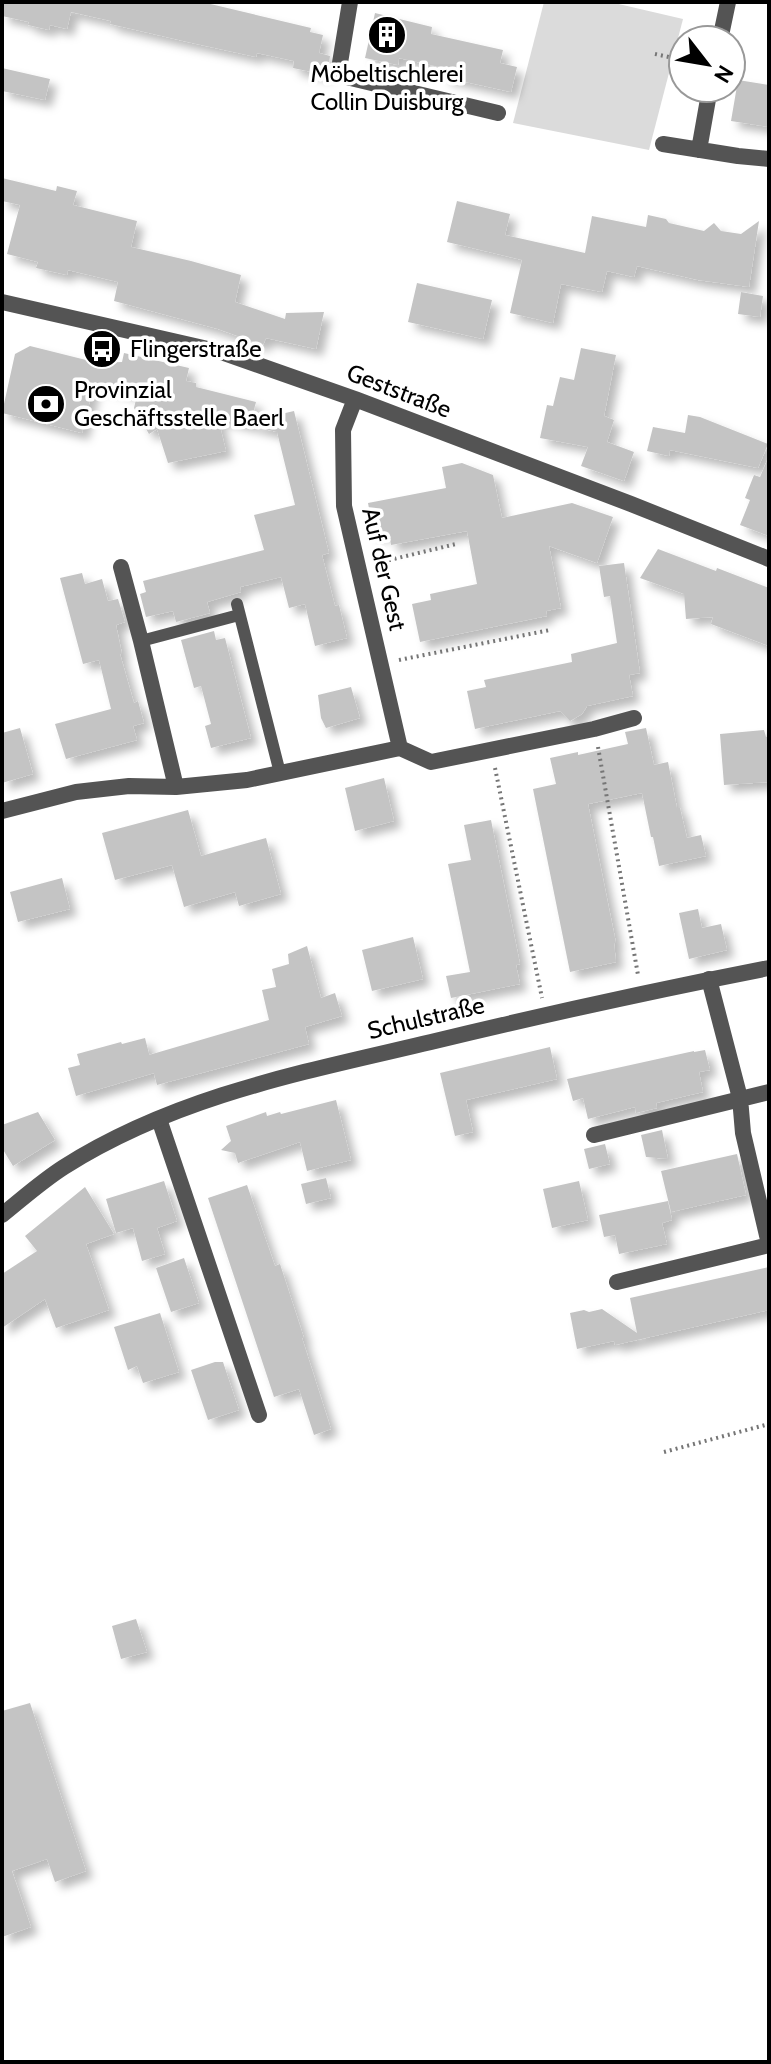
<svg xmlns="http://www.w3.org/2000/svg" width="771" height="2064" viewBox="0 0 771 2064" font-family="Cabin,sans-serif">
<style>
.green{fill:#dbdbdb}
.building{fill:#c4c4c4;filter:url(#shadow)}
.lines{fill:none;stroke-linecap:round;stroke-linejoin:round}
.path{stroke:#767676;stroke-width:4;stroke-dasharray:2 4;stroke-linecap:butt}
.service{stroke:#545454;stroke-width:12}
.minor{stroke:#545454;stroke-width:16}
.tertiary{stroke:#545454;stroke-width:16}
.labels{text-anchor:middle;stroke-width:7;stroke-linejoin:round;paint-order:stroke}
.poi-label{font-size:24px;fill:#000;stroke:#fff;text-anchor:start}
.street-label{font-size:24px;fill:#000;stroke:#fff}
</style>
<defs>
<filter id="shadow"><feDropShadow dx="7" dy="7" stdDeviation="4" flood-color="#0004"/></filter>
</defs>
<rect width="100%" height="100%" fill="#fff"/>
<path class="green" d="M544,2h66l73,17 -34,131 -136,-27z"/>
<path class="building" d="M2,2h200l109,26 -1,4 13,3 -4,18 11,3 -1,7 -3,12 -33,-7 1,-7 -37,-8 -1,4 -64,-14 -82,-19 1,-3 -40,-9 -4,17 -17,-4 -1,5 -21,-5 1,-3 -27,-6z
M375,13l57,14 -1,7 72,16 -3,13 17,4 -6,25 -68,-15 1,-9 -45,-10 -1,7 -33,-7z
M2,68l48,11 -5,21 -43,-9z
M738,80l31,5v42l-38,-6z
M2,178l54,13 1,-5 20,5 -4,14 64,16 -6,26 60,14 50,14 -6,27 50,17 1,-6 38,-1 -8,37 -50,-11 -3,7 -45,-16 -104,-28 4,-19 -50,-12 -1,5 -31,-7 2,-6 -31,-8 13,-49 -18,-4z
M457,201l53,13 -5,21 80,18 7,-37 54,11 2,-12 18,4 3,4 35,8 10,-8 7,8 20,3 18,-13 -10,66 -51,-7 -61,-14 -3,11 -27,-6 -5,21 -41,-8 -8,39 -43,-10 12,-53 -75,-18z
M417,283l75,17 -9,39 -75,-17z
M741,292l22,4 -3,21 -22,-3z
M30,346l68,17 24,-1 2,-9 65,15 -3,13 10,2v4l60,15 -5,19 43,-10 35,142 -7,2 13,51 4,-1 8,33 -32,8 -10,-42 -16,4 -8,-31 -41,10 1,5 -34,10 3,11 -34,9 -3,-11 -27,6 -6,-23 6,-2 -3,-11 121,-31 -10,-35 41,-10 -18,-73 -59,-14 8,33 -58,12 -11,-34 -8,5 -15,-26 3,-13 -43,-11 -12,49 -80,-20 13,-59z
M581,348l35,7 -12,61 10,4 -7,22 27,10 -10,29 -43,-15 7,-19 -48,-9 7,-33 6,1 7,-29 14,3z
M688,415l12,2 68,27 -10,24 -88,-18 -1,6 -22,-5 6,-24 32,6z
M769,456v80l-29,-11 10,-25 -5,-2 9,-23 6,2z
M462,463l31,12 9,43 70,-15 41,14 -16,46 -48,-17 12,62 -15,3 1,5 -127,26 -8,-38 19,-4 -1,-6 47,-10 -10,-53 -76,14 -2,-13 -15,4 -6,-33 78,-15 -4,-21z
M658,549l58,22 1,-3 52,20v58l-58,-22 2,-7 -27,2 -2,-25 -44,-16z
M624,563l16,110 -11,2 4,21 -46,10 -5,8 -12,7 -10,-10 -85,18 -8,-38 19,-4 -2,-7 88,-18 -1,-8 46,-11 -7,-47 -6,1 -5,-31z
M82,573l3,11 17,-5 6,22 10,-2 7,23 -9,3 6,29h-2l14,49 4,-2 6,22 -11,3 4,14 -71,19 -11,-35 56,-15 -12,-49 -16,4 -23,-86z
M214,631l2,9 9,-2 26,100 -40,10 -6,-22 6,-2 -10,-38 -7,2 -13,-48z
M351,687l9,31 -34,10 -5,-10 -3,-23z
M20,728l13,46 -31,9v-50z
M646,728l8,37 14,-3 9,46h3l7,30 14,-3 5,21 -47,10 -6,-29h-2l-9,-44 -54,11 28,139h-2l2,19 -46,10 -37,-183 23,-5 -6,-26 28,-6v3l50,-11 -3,-12z
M764,730l2,7h3l-1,45 -44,3 -4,-51z
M384,778l10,43 -39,10 -10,-43z
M188,810l13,46 65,-18 15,56 -42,12 -4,-14 -51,15 -12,-42 -57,15 -13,-47z
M491,820l29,144 -4,1 4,19 -69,14 -5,-22 24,-4 -22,-108 23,-4 -7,-35z
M62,878l8,31 -52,13 -8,-30z
M698,909l4,19 19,-4 6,26 -38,9 -10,-46z
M413,937l10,42 -51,12 -10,-41z
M307,946l14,52 14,-5 7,23 -37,11 4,17 -152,41 -8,-30 120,-35 -7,-30 14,-3 -4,-18 17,-5 -1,-10z
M145,1038l9,35 -78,23 -8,-28 12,-3 -3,-11 44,-12 1,2z
M550,1047l7,32 -91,21 7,32 -18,4 -15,-63z
M705,1050l5,20 -11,2 4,20 -47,11 1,5 -21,5 -1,-6 -47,12 -5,-21 -10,3 -6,-22 127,-28v1z
M336,1100l15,60 -44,11 -7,-29 -62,21 -3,-10 -14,-3 10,-9 -5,-15 40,-14 1,4 13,-4 1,2z
M38,1112l17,28 -42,26 -11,-18v-23z
M662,1130l6,29 -22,-2 -5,-22z
M605,1144l5,20 -21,5 -5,-20z
M737,1154l9,41 -75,17 -10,-41z
M326,1178l5,20 -25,6 -5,-20z
M164,1181l13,40 -20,7 8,26 -23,7 -9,-33 -17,5 -10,-34z
M579,1181l9,39 -36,8 -9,-39z
M247,1185l28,81 5,-2 24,74h-2l29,91 -17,6 -15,-46 -25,8 -66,-199z
M85,1187l29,47 -28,10 23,66 -53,18 -11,-29 -43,29v-54l35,-23 -12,-15z
M668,1201l4,19 -10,3 5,21 -48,10 -4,-19 -11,2 -5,-22z
M184,1258l15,45 -28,9 -15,-44z
M769,1267v43l-154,35 -1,-4 -37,8 -7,-36 14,-3 5,2 13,-3 35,24 -7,-35z
M160,1313l19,59 -36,11 -6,-17 -9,4 -14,-43z
M215,1362h8l16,48 -31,10 -17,-50z
M136,1619l11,33 -26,7 -9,-33z
M30,1703l56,168 -31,11 -8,-23 -35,12 19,56 -29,10v-226z"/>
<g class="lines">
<path class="path" d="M655,54l28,6
M377,563l79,-19
M399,660l151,-30
M598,747l40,228
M495,768l47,230
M664,1452l105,-28"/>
<path class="service" d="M237,604l43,169
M141,641l98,-26"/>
<path class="minor" d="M350,2l-12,73 160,38
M720,40l8,-38
M663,144l75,12 31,3
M699,150l11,-62
M2,302l219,50 134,47 276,105 138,55
M121,567l20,74 35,146
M400,748l31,14 163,-33 40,-11
M2,811l74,-19 53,-6 47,1 71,-7 153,-32 -56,-242 -1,-76 12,-31
M709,979l31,119 3,35 26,111
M159,1119l100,296
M594,1135l175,-43
M617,1282l152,-37"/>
<path class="tertiary" d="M2,1215c20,-16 40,-34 62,-48 112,-71 240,-95 367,-125 112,-27 225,-52 338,-74"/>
</g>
<defs>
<symbol id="building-disc" viewBox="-11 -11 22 22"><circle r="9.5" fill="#000" stroke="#fff"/><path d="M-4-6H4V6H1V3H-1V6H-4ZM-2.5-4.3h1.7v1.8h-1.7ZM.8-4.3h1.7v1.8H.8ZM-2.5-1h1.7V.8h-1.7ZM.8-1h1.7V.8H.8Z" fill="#fff"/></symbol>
<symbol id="bus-disc" viewBox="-11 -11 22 22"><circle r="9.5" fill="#000" stroke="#fff"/><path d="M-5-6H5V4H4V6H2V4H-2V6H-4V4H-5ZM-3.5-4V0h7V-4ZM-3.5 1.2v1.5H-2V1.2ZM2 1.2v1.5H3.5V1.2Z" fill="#fff"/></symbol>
<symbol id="bank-disc" viewBox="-11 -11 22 22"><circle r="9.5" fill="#000" stroke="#fff"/><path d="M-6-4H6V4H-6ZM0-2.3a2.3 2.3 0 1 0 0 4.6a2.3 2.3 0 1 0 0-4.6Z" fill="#fff"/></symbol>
</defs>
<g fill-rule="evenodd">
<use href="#building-disc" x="365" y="13" width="44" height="44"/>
<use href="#bus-disc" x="80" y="327" width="44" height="44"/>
<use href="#bank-disc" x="24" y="382" width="44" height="44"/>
</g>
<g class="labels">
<g class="poi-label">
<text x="387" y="82" text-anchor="middle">Möbeltischlerei<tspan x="387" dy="28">Collin Duisburg</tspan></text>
<text x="130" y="357">Flingerstraße</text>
<text x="74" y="398">Provinzial<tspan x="74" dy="28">Geschäftsstelle Baerl</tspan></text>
</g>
<g class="street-label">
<text transform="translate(399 391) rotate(21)" y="8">Geststraße</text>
<text transform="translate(384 569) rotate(77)" y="8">Auf der Gest</text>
<text transform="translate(426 1018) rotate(-13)" y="8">Schulstraße</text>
</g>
</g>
<rect width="771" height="2064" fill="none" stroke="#000000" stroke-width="8"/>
<g transform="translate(707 64) rotate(121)"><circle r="38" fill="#ffffff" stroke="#999999" stroke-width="2"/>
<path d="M0-6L14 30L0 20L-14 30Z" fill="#000000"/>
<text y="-12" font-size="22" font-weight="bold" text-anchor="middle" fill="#000000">N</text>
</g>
</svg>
